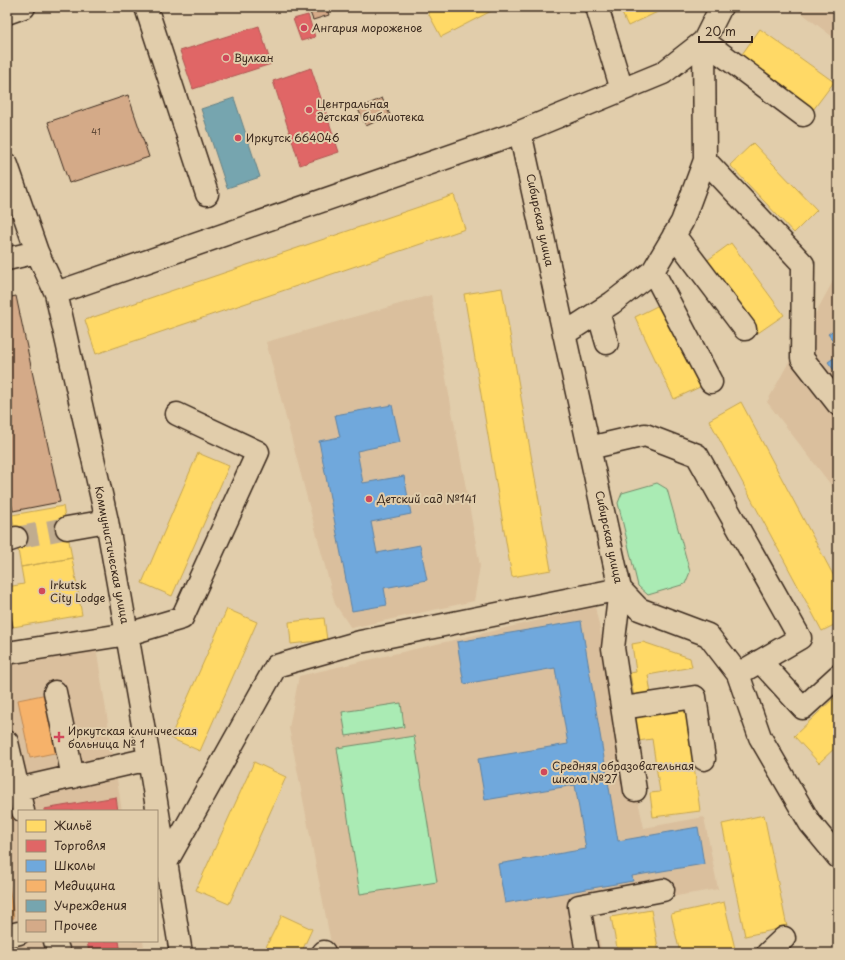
<svg xmlns="http://www.w3.org/2000/svg" width="845" height="960" viewBox="0 0 845 960" font-family="'Playpen Sans',sans-serif">
<style>
.built{fill:#dabf9d}
.green{fill:#aaebb4;stroke:#728a69}
.homes{fill:#ffd966;stroke:#c4a450}
.shops{fill:#e06666;stroke:#ae5450}
.schools{fill:#6fa8dc;stroke:#5f82a3}
.health{fill:#f6b26b;stroke:#be8954}
.public{fill:#76a5af;stroke:#648084}
.building{fill:#d4aa88;stroke:#3b2a1e}
.lines{fill:none;stroke-linecap:round;stroke-linejoin:round}
.minor-tunnel{stroke:#c0ac8f;stroke-width:22;stroke-dasharray:22 11;stroke-linecap:butt}
.minor-casing{stroke:#3b2a1e;stroke-width:25}
.minor{stroke:#e1cdab;stroke-width:22}
.poi-dot{fill:#d1495b;stroke:#e1cdab;stroke-width:1.5}
.labels{text-anchor:middle;stroke-width:4;stroke-linejoin:round;paint-order:stroke}
.number-label{font-size:9px;fill:#614a38}
.poi-label{font-size:11px;fill:#3b2a1e;stroke:#e1cdab;text-anchor:start}
.street-label{font-size:11px;fill:#3b2a1e;stroke:#e1cdab}
</style>
<rect width="100%" height="100%" fill="#e1cdab"/>
<filter id="ink" filterUnits="userSpaceOnUse"><feTurbulence type="fractalNoise" baseFrequency=".025" numOctaves="2"/><feDisplacementMap in="SourceGraphic" scale="8" xChannelSelector="R" yChannelSelector="G"/><feConvolveMatrix kernelMatrix="1 2 1 2 8 2 1 2 1" color-interpolation-filters="sRGB"/></filter>
<g filter="url(#ink)">
<path class="built" d="M794,7h44v34z
M838,272v222l-71,-92z
M431,295l49,271 -6,35 -123,27 -16,-24 -69,-262z
M595,607l49,221 60,-11 14,72 -125,21 9,43h-269l-44,-225 10,-52z
M96,647l26,164h-103v130h124l2,12h-138v-290z"/>
<path class="green" d="M657,483l10,6 23,83 -5,12 -37,11 -10,-9 -20,-83 4,-10z
M401,703l3,24 -58,9 -4,-24z
M414,736l23,146 -77,12 -23,-146z"/>
<path class="homes" d="M429,7h70l-58,30 -15,-28z
M619,7h49l-40,19z
M760,29l74,53 -21,28 -73,-53z
M753,143l64,67 -23,23 -64,-68z
M454,195l11,34 -369,125 -11,-34z
M731,243l53,72 -26,18 -53,-71z
M502,288l49,282 -39,7 -48,-283z
M663,303l39,83 -28,13 -39,-82z
M741,402l97,182v39l-16,8 -113,-211z
M198,453l31,13 -57,130 -30,-13z
M63,506l9,52 -51,9 -9,-52z
M72,558l10,57 -69,12 -6,-32v-8l17,-3 -3,-17z
M227,609l30,13 -57,129 -30,-13z
M324,618l3,22 -36,4 -2,-22z
M643,642l47,16 2,9 -44,8 3,19 -17,3 -4,-24 6,-1 -4,-28z
M838,694v51l-19,18 -25,-27z
M686,706l14,105 -47,6 -3,-24 10,-1 -8,-53 -14,2 -4,-28z
M254,762l32,15 -57,127 -33,-14z
M764,815l23,112 -42,9 -23,-112z
M724,902l12,51h-56l-9,-39z
M651,910l8,43h-41l-7,-36z
M282,915l30,14 -11,24h-38z"/>
<path class="shops" d="M308,15l7,22 -14,4 -8,-22z
M259,26l12,38 -78,25 -13,-38z
M311,68l28,84 -39,13 -27,-84z
M116,797l2,14h-74v-2z
M87,941h32l2,12h-32z"/>
<path class="schools" d="M838,327v20l-10,-13z
M838,355v21l-10,-14z
M392,405l8,37 -43,9 6,32 41,-7 7,38 -40,8 6,31 43,-8 7,35 -43,8 3,17 -35,6 -33,-170 21,-4 -5,-22z
M581,621l37,220 80,-14 6,37 -72,12 1,5 -128,22 -7,-39 88,-15 -11,-64 -90,15 -7,-41 90,-15 -13,-76 -91,16 -7,-42z"/>
<path class="health" d="M52,693l12,58 -34,7 -12,-58z
M14,797l4,21 -11,2v-21z
M9,886l5,32 -7,1v-32z"/>
<path class="public" d="M234,98l26,79 -33,11 -26,-79z"/>
<path class="building" d="M308,7h18l3,8 -16,5z
M128,95l21,62 -80,26 -21,-61z
M382,98l8,17 -24,11 -8,-17z
M16,296l44,206 -47,9 -6,-26v-187z
M7,595l6,32 -6,1z"/>
<g class="lines">
<path class="minor-tunnel" d="M16,538l51,-10"/>
<defs>
<path id="minor" d="M146,7l61,187
M597,7l25,83
M7,13l17,-6
M704,41l99,74
M520,132l100,457 19,20 69,26 30,39 22,63 50,86 28,34
M705,160l98,104 -1,94 36,46
M7,165l30,87 19,41 51,228 42,238 32,194
M674,235l71,94
M7,259l30,-7
M653,271l58,111
M56,293l464,-161 143,-59 41,-32 17,-34
M598,312l9,31
M564,334l48,-31 41,-32 29,-49 23,-62 -1,-119
M589,448l56,-13 52,20 103,183 -62,36
M67,528l40,-7
M7,541l9,-3
M7,653l121,-19 54,-16 76,-166 -81,-38
M760,661l43,47 35,-32
M55,692l18,85
M623,708l72,-11 9,62
M7,742l16,69
M18,789l131,-30
M166,863l110,-197 84,-24 260,-53 -7,59 22,142
M7,936l12,-3
M55,941l4,12
M323,953l1,-1
M587,953l-8,-47 84,-16
M768,953l16,-15"/>
</defs>
<use href="#minor" class="minor-casing"/>
<use href="#minor" class="minor"/>
</g>
</g>
<g class="poi-dot">
<circle cx="304" cy="28" r="4"/>
<circle cx="226" cy="58" r="4"/>
<circle cx="309" cy="110" r="4"/>
<circle cx="238" cy="138" r="4"/>
<circle cx="369" cy="499" r="4"/>
<circle cx="42" cy="591" r="4"/>
<path d="M57 731h4v4h4v4h-4v4h-4v-4h-4v-4h4z"/>
<circle cx="544" cy="772" r="4"/>
</g>
<g class="labels">
<g class="number-label">
<text x="96" y="135">41</text>
</g>
<g class="poi-label">
<text x="312" y="32">Ангария мороженое</text>
<text x="234" y="62">Вулкан</text>
<text x="317" y="108">Центральная<tspan x="317" dy="13">детская библиотека</tspan></text>
<text x="246" y="142">Иркутск 664046</text>
<text x="377" y="503">Детский сад №141</text>
<text x="50" y="589">Irkutsk<tspan x="50" dy="13">City Lodge</tspan></text>
<text x="68" y="735">Иркутская клиническая<tspan x="68" dy="13">больница № 1</tspan></text>
<text x="552" y="770">Средняя образовательная<tspan x="552" dy="13">школа №27</tspan></text>
</g>
<g class="street-label">
<text transform="translate(540 220) rotate(78)" y="4">Сибирская улица</text>
<text transform="translate(609 537) rotate(78)" y="4">Сибирская улица</text>
<text transform="translate(112 555) rotate(79)" y="4">Коммунистическая улица</text>
</g>
</g>
<rect width="845" height="960" fill="none" stroke="#e1cdab" stroke-width="24"/>
<rect x="12" y="12" width="821" height="936" fill="none" stroke="#3b2a1e" stroke-width="1.5" filter="url(#ink)"/>
<rect x="18" y="810" width="140" height="132" fill="#e1cdab" stroke="#9f8c73"/>
<rect x="26" y="820" width="20" height="12" fill="#ffd966" stroke="#9f8c73"/>
<text x="54" y="830" font-size="12" fill="#3b2a1e">Жильё</text>
<rect x="26" y="840" width="20" height="12" fill="#e06666" stroke="#9f8c73"/>
<text x="54" y="850" font-size="12" fill="#3b2a1e">Торговля</text>
<rect x="26" y="860" width="20" height="12" fill="#6fa8dc" stroke="#9f8c73"/>
<text x="54" y="870" font-size="12" fill="#3b2a1e">Школы</text>
<rect x="26" y="880" width="20" height="12" fill="#f6b26b" stroke="#9f8c73"/>
<text x="54" y="890" font-size="12" fill="#3b2a1e">Медицина</text>
<rect x="26" y="900" width="20" height="12" fill="#76a5af" stroke="#9f8c73"/>
<text x="54" y="910" font-size="12" fill="#3b2a1e">Учреждения</text>
<rect x="26" y="920" width="20" height="12" fill="#d4aa88" stroke="#9f8c73"/>
<text x="54" y="930" font-size="12" fill="#3b2a1e">Прочее</text>
<path d="M699 36v6h53v-6" fill="none" stroke="#3b2a1e" stroke-width="2"/>
<text x="705" y="36" font-size="12" fill="#3b2a1e" stroke="#e1cdab" stroke-width="3" paint-order="stroke">20 m</text>
</svg>
